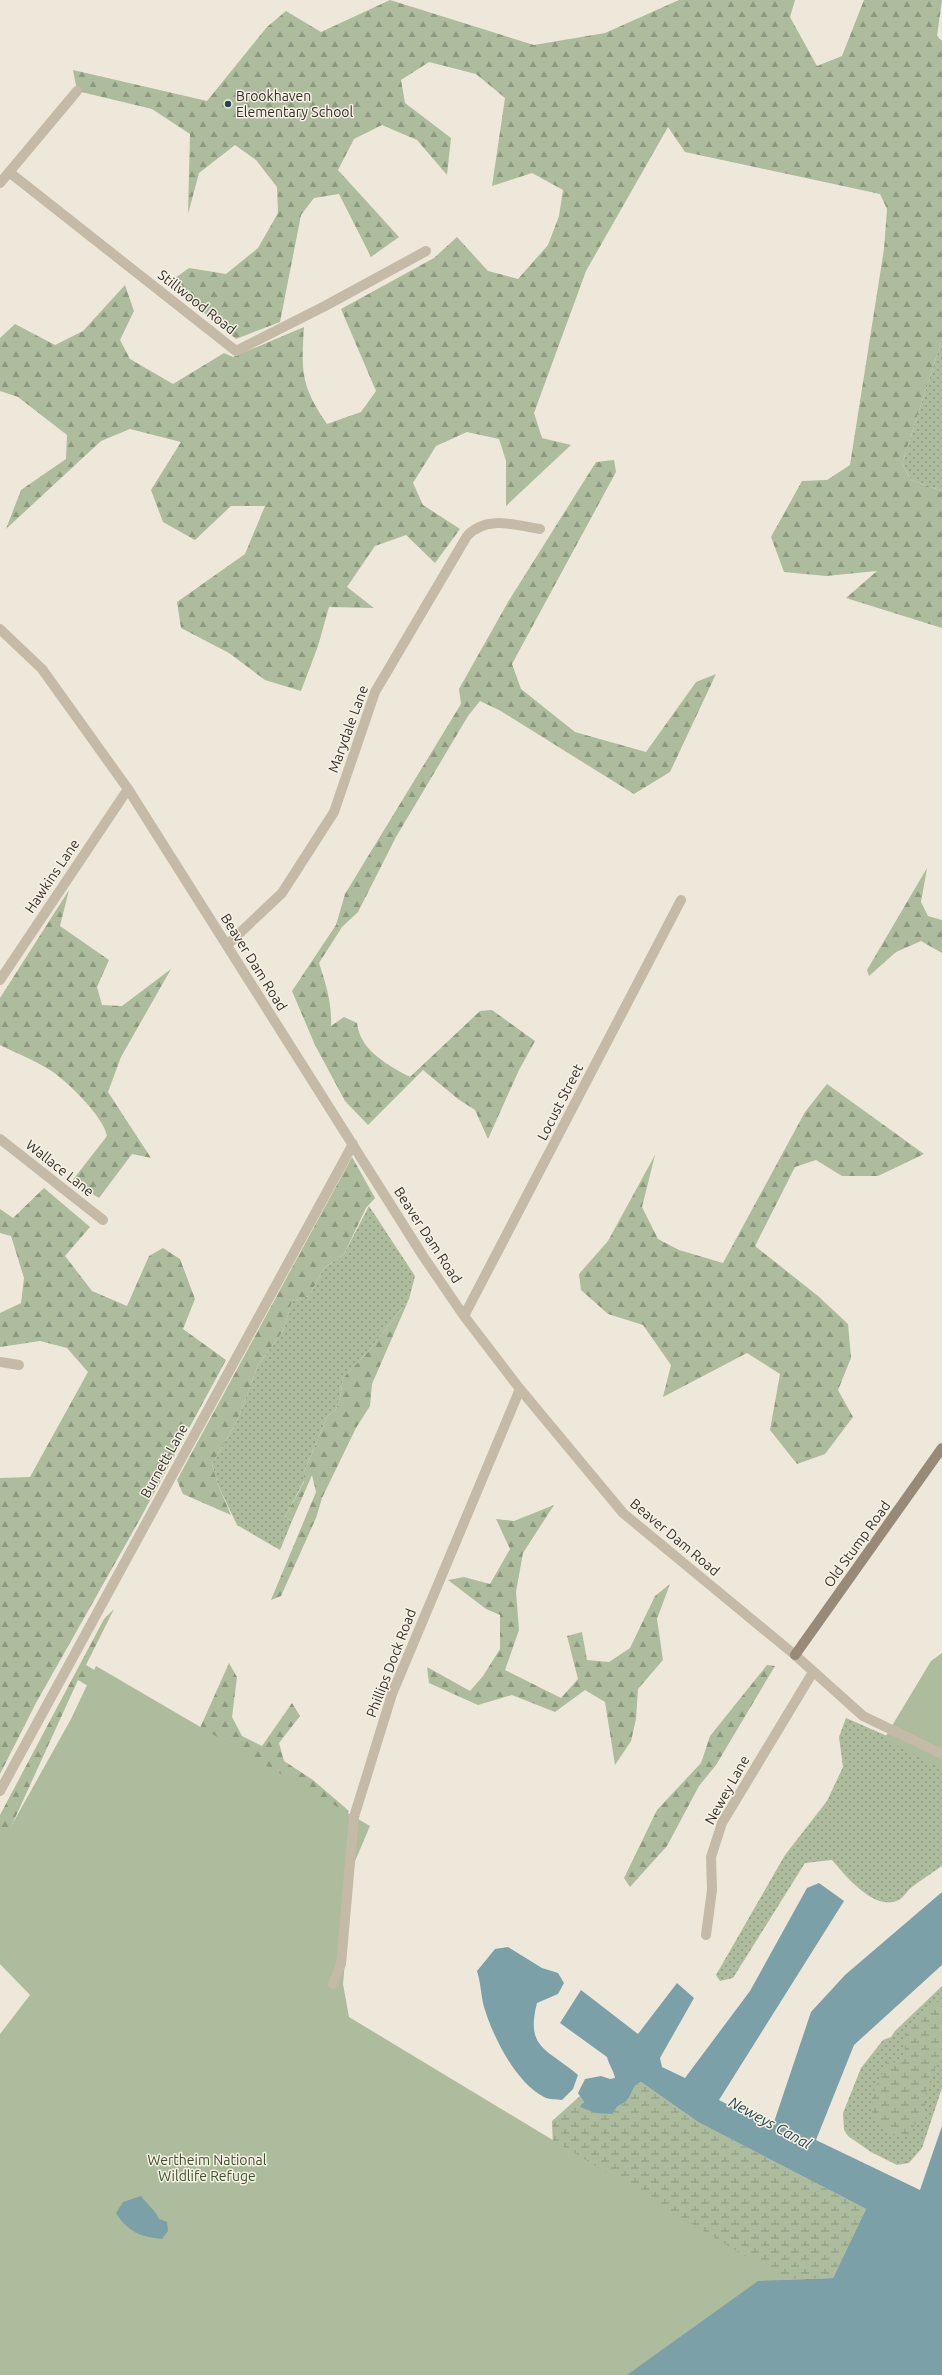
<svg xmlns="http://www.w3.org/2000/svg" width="942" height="2375" viewBox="0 0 942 2375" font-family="Ubuntu,sans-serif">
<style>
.grass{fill:url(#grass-dots)}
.forest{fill:url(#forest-firs)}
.wetland{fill:url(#wetland-marsh)}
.green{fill:#acbc9c}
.water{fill:#7ca0a8}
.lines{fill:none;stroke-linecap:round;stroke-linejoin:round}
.street{stroke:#c5baa7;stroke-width:10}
.secondary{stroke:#988979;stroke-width:10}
.poi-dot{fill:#21454f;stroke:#f7f2e6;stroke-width:1.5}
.labels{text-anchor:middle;stroke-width:3;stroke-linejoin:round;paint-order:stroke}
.poi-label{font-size:14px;fill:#322c27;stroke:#f7f2e6;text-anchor:start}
.street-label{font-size:14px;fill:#322c27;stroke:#f7f2e6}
.park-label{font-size:14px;fill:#3d4e2d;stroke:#f7f2e6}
.water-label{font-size:15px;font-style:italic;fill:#21454f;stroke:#f7f2e6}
</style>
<defs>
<pattern id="grass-dots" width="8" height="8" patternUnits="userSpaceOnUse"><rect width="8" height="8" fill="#acbc9c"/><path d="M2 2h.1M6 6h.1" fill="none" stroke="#8d997f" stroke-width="1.8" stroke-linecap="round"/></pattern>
<pattern id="forest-firs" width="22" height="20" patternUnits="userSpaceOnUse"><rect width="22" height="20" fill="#acbc9c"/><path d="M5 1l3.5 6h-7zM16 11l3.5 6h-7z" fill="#8d997f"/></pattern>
<pattern id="wetland-marsh" width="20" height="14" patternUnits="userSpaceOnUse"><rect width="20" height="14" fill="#acbc9c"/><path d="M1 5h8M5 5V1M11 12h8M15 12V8" fill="none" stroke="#8d997f"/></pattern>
</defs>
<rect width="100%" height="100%" fill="#eee8da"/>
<path class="grass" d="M942,339v152l-31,-11 -9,-16z
M369,1206l46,70 -6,23 -41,53 -25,26 -3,20 -4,11 -9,8 -23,55v9l-19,36 7,4 -12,29 -43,-25 -19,-40 -6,-21 25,-43 21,-56 25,-34 9,-30 17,-5 15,-28 20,-14z
M846,1718l96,42v106c-10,7 -21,14 -30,21 -5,4 -8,10 -13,13 -25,12 -53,-24 -67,-40l-27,3 -72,115 -13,3 -4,-6 69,-120 42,-54 16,-34 -4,-30z
M942,1986v102l-20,60 -13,15 -12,2 -26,-13 -23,-16 -4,-6 -1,-17 18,-45 22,-28 8,-3 4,-6z"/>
<path class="forest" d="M390,0l144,45 71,-12 74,-33h116l-5,17 27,49 25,-10 22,-56h78l-5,36 5,5v298l-40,125 9,16 31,11v137l-96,-30 31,-27 -51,5 -42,-4 -13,-35 31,-56 25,-1 23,-15 34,-216 3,-40 -7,-15 -195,-42 -17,-25 -82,144 -52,142 8,25 29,7 -65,61v-45l-7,-22 -32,-7 -31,14 -23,37 10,22 37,24 -25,34 -29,-28 -31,11 -28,41 27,21 -45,-1 -11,39 -17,45 -36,-11 -36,-27 -48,-25 -4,-26 68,-48 20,-48h-34l-36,34 -32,-18 -12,-32 30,-48 -51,-13 -29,12 -95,88 15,-39 45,-31 1,-24 -49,-38 -18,-6v-53l15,-14 40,21 28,-14 42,-46 9,26 -14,29 10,19 43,25 51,-31 9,4 71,-30c-3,44 -3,59 23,97l34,-12 15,-21 -35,-82 93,-51 23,-21 31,34 30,8 30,-34 11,-29 4,-26 -31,-17 -40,13 13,-88 -29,-24 -47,-12 -28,18 4,23 46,35 -4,37 -30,-35 -35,-15 -28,14 -16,31 61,67 -28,20 -32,-63 -25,4 -13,17 -21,107 -44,17 -68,-56 21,-15 37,6 32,-26 20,-35 -1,-26 -21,-27 -21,-15 -36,28 -11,41 2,-80 -38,-25 -75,-18 -4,-21 134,31 60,-74 19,-16 35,21z
M614,460l2,12 -104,192 9,25 54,43 71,20 50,-70 20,-8 -46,98 -36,22 -135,-84 -19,-9 -12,15 -72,121 -38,75 -16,15 -23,36c7,21 13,40 12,63l13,-9 13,6c3,28 31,42 53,54l70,-66 12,-1 43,31 -16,29 -31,69 -13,-29 -17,-11 -35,-29 -55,55 -23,-24 -30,-56 -23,-54 44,-66 9,-31 116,-190 -2,-15 49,-87 88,-140z
M927,868l-6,34 7,14 14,4v33l-21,-12 -25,11 -27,24 -2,-6z
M69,890l-9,36 49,34 -12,27 5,18 20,1 49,-37 -50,88 -13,35 43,66 -19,-4 -33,44 -27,-17 35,-45c-3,-19 -40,-55 -57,-66 -16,-10 -34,-17 -50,-25v-47z
M827,1084l97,70 -46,22h-36l-26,-16 -21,7 -40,79 63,50 30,28 3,34 -13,32 15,27 -28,37 -28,10 -27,-34 10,-56 -33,-21 -84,44 8,-32 -28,-40 -35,-11 -27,-24 -2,-16 29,-33 47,-86 -13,52 16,32 21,11 44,13 82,-151z
M352,1157l23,41 -9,10 -22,46 -20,14 -15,28 -17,5 -9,30 -25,34 -21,56 -25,43 6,21 13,30 -48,-21 -6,-14z
M44,1188l46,39 -25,29 27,35 35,15 22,-50 14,-8 17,11 15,40 -12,30 43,31 -86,159 -104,184 -36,71v-296l30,-1 58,-105 -21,-24 -27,-7 -40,6v-34l21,-10 3,-25 -13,-42 -11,-3v-24l13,9z
M409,1299l-37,85 -2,22 -14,22 -34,70 -6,20 -35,78 -10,4 45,-108 -4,-17 -20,46 -7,-4 19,-35v-10l23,-55 9,-8 4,-11 3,-20 25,-26z
M554,1505l-31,48 -7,39 3,38 -14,40 56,28 17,-19 -11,-43 15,-4 5,28 22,2 21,-14 25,-52 15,-12 -13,35 6,41 -25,29 -2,30 -5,22 -16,24 -10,-63 -20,-12 -30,22 -43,-17 -34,10 -49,-22 -2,-16 43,24 13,-15 17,-27v-34l-14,-6 -38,-29 16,-3 26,7 20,-35 -14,-30 18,2z
M114,1609l-28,56 101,59 -19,10 -90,-54 -78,171v-36l104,-196z
M229,1663l8,14 -5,40 10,19 20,10 30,-43 8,13 -21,27 5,18 29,19 36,31 -5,9 -161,-54z
M767,1665l8,1 -59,99 -17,21 -32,60 -37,41 -6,-9 33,-68 44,-47 9,-27z"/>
<path class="wetland" d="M942,1999v62h-4l-11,28 -3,24 -9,11 -4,11 -8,3c-17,-6 -36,-18 -31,-40 3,-12 10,-23 14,-35l11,-1c14,-16 4,-17 10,-30 4,-10 26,-26 35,-33z
M641,2082l57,40 168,87 -33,69 -75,3 -288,94 84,-200 -2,-54 28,-25 4,6 -3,5 32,7c4,-11 10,-8 15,-15 5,-7 4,-13 13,-17z"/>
<path class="green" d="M942,1653v116l-58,-30 47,-78z
M96,1666l274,160 -15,35 -4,34 -8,89 6,33 593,358h-942v-341l30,-39 -30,-31v-118l71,-127z"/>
<path class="water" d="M819,1883l25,18 -125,199 50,26 4,-1 38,-113 34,-37 97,-83v73l-88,80 -38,95 104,50 22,-64v249h-315l131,-94 75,-3 33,-69 -168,-87 -57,-40c-9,4 -8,10 -13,17 -5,7 -11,4 -15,15l-17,-1 -16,-6 4,-5 -6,-9 7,-14 16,-3 9,3 5,-1c-1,-7 -6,-13 -8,-21l-47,-34 21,-33 57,44 39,-51 17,15 -34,60 2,9 23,11 65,-87 57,-103z
M508,1947l34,21 16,5 6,10 -6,11 -21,9c-12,46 11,46 41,72l-5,14 -11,11c-5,-1 -13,0 -18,-3 -28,-14 -51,-60 -60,-90 -3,-11 -3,-23 -7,-36l18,-22z
M141,2196c6,8 15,15 18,23l8,3 1,9 -6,8c-21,-2 -34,-7 -46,-26l7,-11z"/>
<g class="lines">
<path class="street" d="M9,172l227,179 89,-45 101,-55
M0,183l77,-92
M0,629l42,40 86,120 295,467 41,60 56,73 103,124 172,142 68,61 79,38
M227,945l55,-52 52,-81 41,-120 92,-156c19,-21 48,-11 73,-7
M0,980l128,-191
M0,1139l103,81
M464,1316l217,-416
M0,1362l19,3
M0,1791l353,-647
M706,1935l6,-45 -1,-33 11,-34 91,-151
M333,1984l8,-20 13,-147 38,-123 128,-305"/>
<path class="secondary" d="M795,1655l147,-207"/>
</g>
<circle class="poi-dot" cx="228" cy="104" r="4"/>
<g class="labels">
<g class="poi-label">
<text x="236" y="101">Brookhaven<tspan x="236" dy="16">Elementary School</tspan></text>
</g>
<g class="street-label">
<text transform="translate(197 302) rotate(38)" y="5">Stillwood Road</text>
<text transform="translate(348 729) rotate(-70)" y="5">Marydale Lane</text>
<text transform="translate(52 876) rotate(-56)" y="5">Hawkins Lane</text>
<text transform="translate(254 962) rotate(58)" y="5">Beaver Dam Road</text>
<text transform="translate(560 1102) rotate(-63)" y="5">Locust Street</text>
<text transform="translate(60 1168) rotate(38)" y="5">Wallace Lane</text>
<text transform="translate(428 1235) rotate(57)" y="5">Beaver Dam Road</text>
<text transform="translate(164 1461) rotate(-61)" y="5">Burnett Lane</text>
<text transform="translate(675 1537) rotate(40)" y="5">Beaver Dam Road</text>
<text transform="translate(857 1544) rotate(-54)" y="5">Old Stump Road</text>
<text transform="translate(391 1663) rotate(-69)" y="5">Phillips Dock Road</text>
<text transform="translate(727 1790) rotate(-61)" y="5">Newey Lane</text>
</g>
<g class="park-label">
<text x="207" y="2165">Wertheim National<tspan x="207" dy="16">Wildlife Refuge</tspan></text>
</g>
<g class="water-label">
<text transform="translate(770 2123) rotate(29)" y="5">Neweys Canal</text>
</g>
</g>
</svg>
